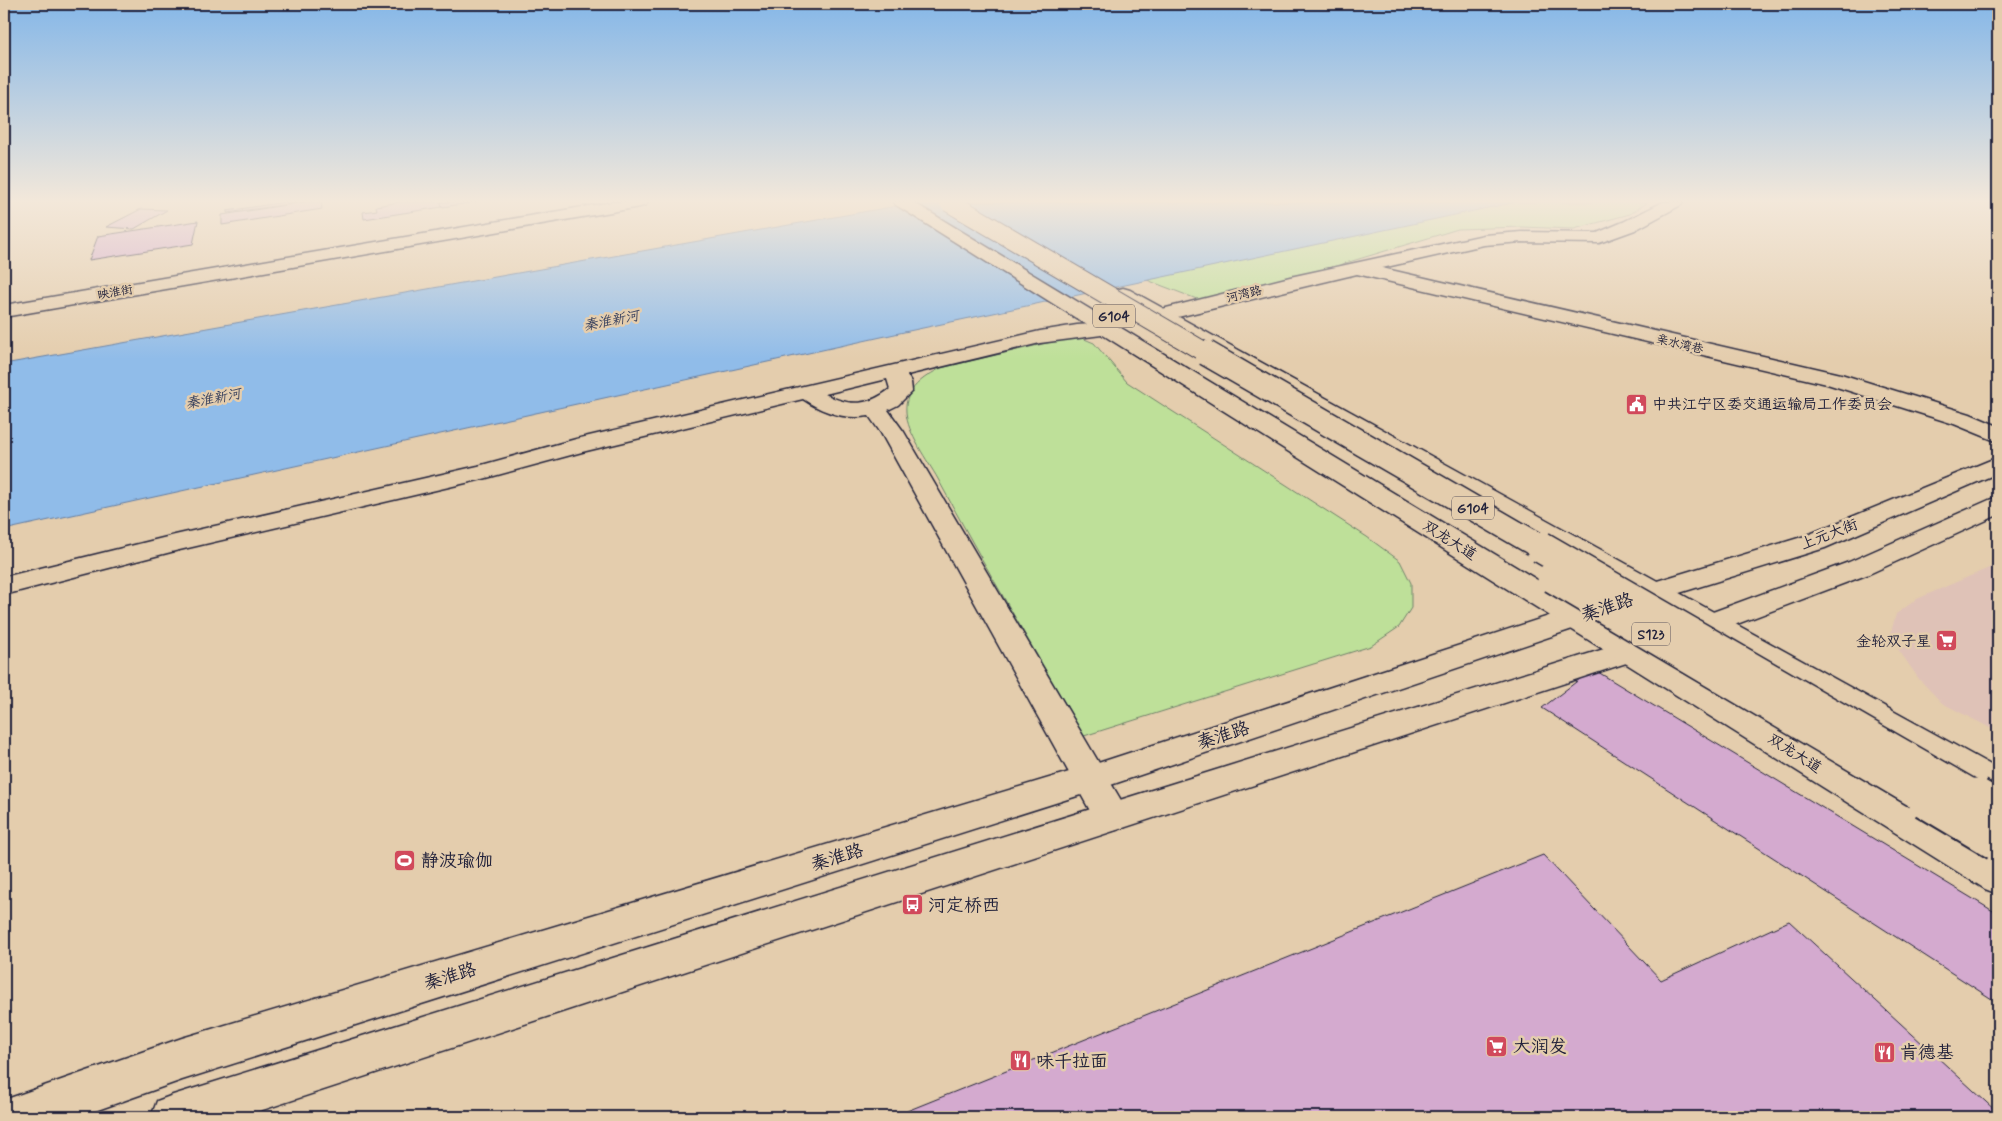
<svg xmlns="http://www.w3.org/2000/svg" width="2002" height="1121" viewBox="0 0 2002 1121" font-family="Mynerve,'LXGW WenKai TC',sans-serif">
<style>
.built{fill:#dfc2b7}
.green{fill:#bee099;stroke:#70816a}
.water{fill:#90bce9;stroke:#647ea3}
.building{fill:#d4aacf;stroke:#22223b}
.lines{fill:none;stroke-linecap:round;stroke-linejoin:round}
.minor-casing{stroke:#22223b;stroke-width:3}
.major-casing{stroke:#22223b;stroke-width:3}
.highway-casing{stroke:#22223b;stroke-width:3}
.minor{fill:#e4cdad;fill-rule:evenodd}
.major{fill:#e4cdad;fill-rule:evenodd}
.highway{fill:#e4cdad;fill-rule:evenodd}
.highway-bridge-far3-casing{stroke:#22223b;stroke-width:21;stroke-linecap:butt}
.highway-bridge-far2-casing{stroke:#22223b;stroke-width:27;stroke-linecap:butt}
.highway-bridge-far1-casing{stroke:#22223b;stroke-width:34;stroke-linecap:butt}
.highway-bridge-casing{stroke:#22223b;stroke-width:43;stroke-linecap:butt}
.highway-bridge-far3{stroke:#e4cdad;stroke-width:19}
.highway-bridge-far2{stroke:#e4cdad;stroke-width:24}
.highway-bridge-far1{stroke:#e4cdad;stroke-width:31}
.highway-bridge{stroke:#e4cdad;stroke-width:39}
.labels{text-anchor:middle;stroke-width:5;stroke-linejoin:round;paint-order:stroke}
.far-street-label{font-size:12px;fill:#22223b;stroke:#e4cdad}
.shield{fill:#e4cdad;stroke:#5c555d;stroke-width:1}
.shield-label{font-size:14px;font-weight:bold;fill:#22223b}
.far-water-label{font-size:14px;font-style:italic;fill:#38415e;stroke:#e4cdad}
.poi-label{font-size:15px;fill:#22223b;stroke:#e4cdad;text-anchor:start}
.street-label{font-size:15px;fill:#22223b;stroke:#e4cdad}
.near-street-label{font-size:18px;fill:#22223b;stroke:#e4cdad}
.near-poi-label{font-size:18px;fill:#22223b;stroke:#e4cdad;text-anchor:start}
</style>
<rect width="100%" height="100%" fill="#e4cdad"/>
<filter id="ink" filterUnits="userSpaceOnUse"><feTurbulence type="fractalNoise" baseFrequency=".02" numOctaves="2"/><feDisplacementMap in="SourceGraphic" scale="10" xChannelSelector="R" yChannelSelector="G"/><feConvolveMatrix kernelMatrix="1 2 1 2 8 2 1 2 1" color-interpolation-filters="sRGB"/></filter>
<g filter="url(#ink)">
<path class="built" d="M1998,564v168l-56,-29 -23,-24 -21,-30 -7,-17 5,-18 21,-15z"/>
<path class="green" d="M1498,202h150l-18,12 -56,15 -52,-2 -64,2 -248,75 -63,-24z
M1068,338h14l12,5 33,39 240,155 33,24 11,22v25l-12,19 -28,19 -287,90c-49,-85 -100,-170 -146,-257 -10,-18 -31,-46 -32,-67 -2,-23 18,-35 35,-44z"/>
<path class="water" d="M919,202h597l-612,130 -900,198v-166z"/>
<path class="building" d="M285,202h18l-76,11v-2z
M305,202h16l1,7 -100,16v-10z
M400,202h41l1,5 -78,12 -1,-7 14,-2 -1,-4z
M441,202h35l-34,5z
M141,209l26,1 -33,19 -28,-2z
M198,221l-5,23 -104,16 9,-24z
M1593,669l405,245v89l-456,-295z
M1543,855l118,125 128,-59 209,192v4h-1089l-2,-6z"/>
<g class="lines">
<defs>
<path id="minor" d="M612,202h36l-2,3 -6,2 -636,110v-12z
M1663,202h20l-2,3 -46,25 -36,13 -77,-1 -38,3 -102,23 459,106 129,40 28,12v16l-44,-18 -127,-40 -470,-110 -196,47 -7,-2 -3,-4 3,-4 136,-34 194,-42 38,-3 75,1 26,-11z
M1110,323l7,2 3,4 -3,4 -77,10 -133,32 4,7 1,9 -14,14 -10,5 16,22 221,375 5,10 -5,10 -13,4 -13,-4 -218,-394 -12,-17c-24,4 -47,-4 -66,-17l-221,53 -99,27 -308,72 -171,44v-18l171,-42 303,-69 98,-27 464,-108 37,-6zM887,379l3,10c-21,17 -41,18 -65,5z"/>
<path id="major" d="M1998,457v16l-173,75 -191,59 -10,-2 -4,-7 4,-7 181,-55z
M1998,497v18l-129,59 -169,64 -10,3 -10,-3 -5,-7 5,-7 169,-62 140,-62z
M1595,601l10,3 5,7 -5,7 -515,174 -908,288 -104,37h-74v-17l178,-62 907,-272z
M1649,635l11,3 4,7 -4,7 -1419,465h-90l6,-16 16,-6z"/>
<path id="highway" d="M894,202h19l1085,657v35l-13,-5 -1089,-684z
M1123,288l7,2 868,479v30l-12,-4 -283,-165 -587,-332 -3,-4 3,-4z"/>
</defs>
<use href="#minor" class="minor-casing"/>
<use href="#major" class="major-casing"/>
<use href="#highway" class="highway-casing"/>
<use href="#minor" class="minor"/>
<use href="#major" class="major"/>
<use href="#highway" class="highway"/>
<defs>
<path id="highway-bridge-far3" d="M949,202l259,152"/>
<path id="highway-bridge-far2" d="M1206,353l338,196"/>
<path id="highway-bridge-far1" d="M1541,547l437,252
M1553,577l375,222"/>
<path id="highway-bridge" d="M1926,798l72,43
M1976,798l22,13"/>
</defs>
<use href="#highway-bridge-far3" class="highway-bridge-far3-casing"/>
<use href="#highway-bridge-far2" class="highway-bridge-far2-casing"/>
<use href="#highway-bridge-far1" class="highway-bridge-far1-casing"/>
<use href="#highway-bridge" class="highway-bridge-casing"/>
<use href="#highway-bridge-far3" class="highway-bridge-far3"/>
<use href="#highway-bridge-far2" class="highway-bridge-far2"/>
<use href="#highway-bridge-far1" class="highway-bridge-far1"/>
<use href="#highway-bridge" class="highway-bridge"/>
</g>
</g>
<linearGradient id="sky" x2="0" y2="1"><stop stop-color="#85b7e8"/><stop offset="0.56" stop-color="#f3e8da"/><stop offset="1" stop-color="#f3e8da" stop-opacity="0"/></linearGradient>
<rect width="2002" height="359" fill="url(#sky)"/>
<defs>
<symbol id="civic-square" viewBox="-11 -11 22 22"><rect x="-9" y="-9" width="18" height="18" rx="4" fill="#d1495b" stroke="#e4cdad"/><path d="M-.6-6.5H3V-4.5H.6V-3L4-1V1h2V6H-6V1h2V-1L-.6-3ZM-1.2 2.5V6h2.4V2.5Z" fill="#fff"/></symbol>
<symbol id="supermarket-square" viewBox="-11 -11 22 22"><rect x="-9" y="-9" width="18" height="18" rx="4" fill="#d1495b" stroke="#e4cdad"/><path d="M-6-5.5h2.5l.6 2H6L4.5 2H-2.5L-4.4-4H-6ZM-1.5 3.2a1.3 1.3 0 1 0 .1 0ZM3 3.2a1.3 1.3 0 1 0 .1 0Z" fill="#fff"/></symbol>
<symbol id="stadium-square" viewBox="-11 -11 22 22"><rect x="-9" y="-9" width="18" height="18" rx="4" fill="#d1495b" stroke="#e4cdad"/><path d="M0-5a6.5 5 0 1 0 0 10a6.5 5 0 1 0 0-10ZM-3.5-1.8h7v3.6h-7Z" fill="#fff"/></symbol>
<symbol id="bus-square" viewBox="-11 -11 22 22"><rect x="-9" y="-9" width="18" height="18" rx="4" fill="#d1495b" stroke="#e4cdad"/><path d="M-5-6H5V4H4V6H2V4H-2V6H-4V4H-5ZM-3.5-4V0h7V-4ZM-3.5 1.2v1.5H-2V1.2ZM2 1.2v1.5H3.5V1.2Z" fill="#fff"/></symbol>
<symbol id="restaurant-square" viewBox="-11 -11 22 22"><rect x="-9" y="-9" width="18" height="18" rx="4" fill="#d1495b" stroke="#e4cdad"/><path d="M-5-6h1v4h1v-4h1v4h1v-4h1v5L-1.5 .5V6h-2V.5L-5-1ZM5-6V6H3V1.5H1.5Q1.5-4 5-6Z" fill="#fff"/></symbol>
</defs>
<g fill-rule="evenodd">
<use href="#civic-square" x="1624" y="392" width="25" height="25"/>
<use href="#supermarket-square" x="1934" y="628" width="25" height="25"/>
<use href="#stadium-square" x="392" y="848" width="25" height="25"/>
<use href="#bus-square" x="900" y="892" width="25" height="25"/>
<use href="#supermarket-square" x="1484" y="1034" width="25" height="25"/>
<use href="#restaurant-square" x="1872" y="1040" width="25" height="25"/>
<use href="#restaurant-square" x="1008" y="1048" width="25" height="25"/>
</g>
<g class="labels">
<g class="far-street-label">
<text transform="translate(115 292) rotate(-10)" y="4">映淮街</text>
<text transform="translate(1244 294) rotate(-14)" y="4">河湾路</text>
<text transform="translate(1680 344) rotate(13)" y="4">亲水湾巷</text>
</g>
<g class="shield">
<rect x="1093" y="304.5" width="42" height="23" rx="4"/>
<rect x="1452" y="496.5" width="42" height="23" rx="4"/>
<rect x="1632" y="622.5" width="38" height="23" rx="4"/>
</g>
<g class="shield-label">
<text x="1114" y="321">G104</text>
<text x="1473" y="513">G104</text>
<text x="1651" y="639">S123</text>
</g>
<g class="far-water-label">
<text transform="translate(611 320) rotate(-11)" y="5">秦淮新河</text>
<text transform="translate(213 398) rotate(-11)" y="5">秦淮新河</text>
</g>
<g class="poi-label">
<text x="1652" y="409">中共江宁区委交通运输局工作委员会</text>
<text x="1931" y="646" text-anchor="end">金轮双子星</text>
</g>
<g class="street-label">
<text transform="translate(1829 534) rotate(-21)" y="5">上元大街</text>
<text transform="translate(1450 540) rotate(32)" y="5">双龙大道</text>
<text transform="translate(1795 753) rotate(32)" y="5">双龙大道</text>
</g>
<g class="near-street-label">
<text transform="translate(1607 607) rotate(-19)" y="6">秦淮路</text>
<text transform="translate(1223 735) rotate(-18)" y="6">秦淮路</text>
<text transform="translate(837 857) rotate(-17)" y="6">秦淮路</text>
<text transform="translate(450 976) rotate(-17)" y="6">秦淮路</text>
</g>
<g class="near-poi-label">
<text x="421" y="866">静波瑜伽</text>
<text x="928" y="911">河定桥西</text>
<text x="1513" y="1052">大润发</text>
<text x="1900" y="1058">肯德基</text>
<text x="1036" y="1067">味千拉面</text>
</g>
</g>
<rect width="2002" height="1121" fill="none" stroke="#e4cdad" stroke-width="20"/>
<rect x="10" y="10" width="1982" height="1101" fill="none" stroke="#22223b" stroke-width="2" filter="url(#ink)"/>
</svg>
